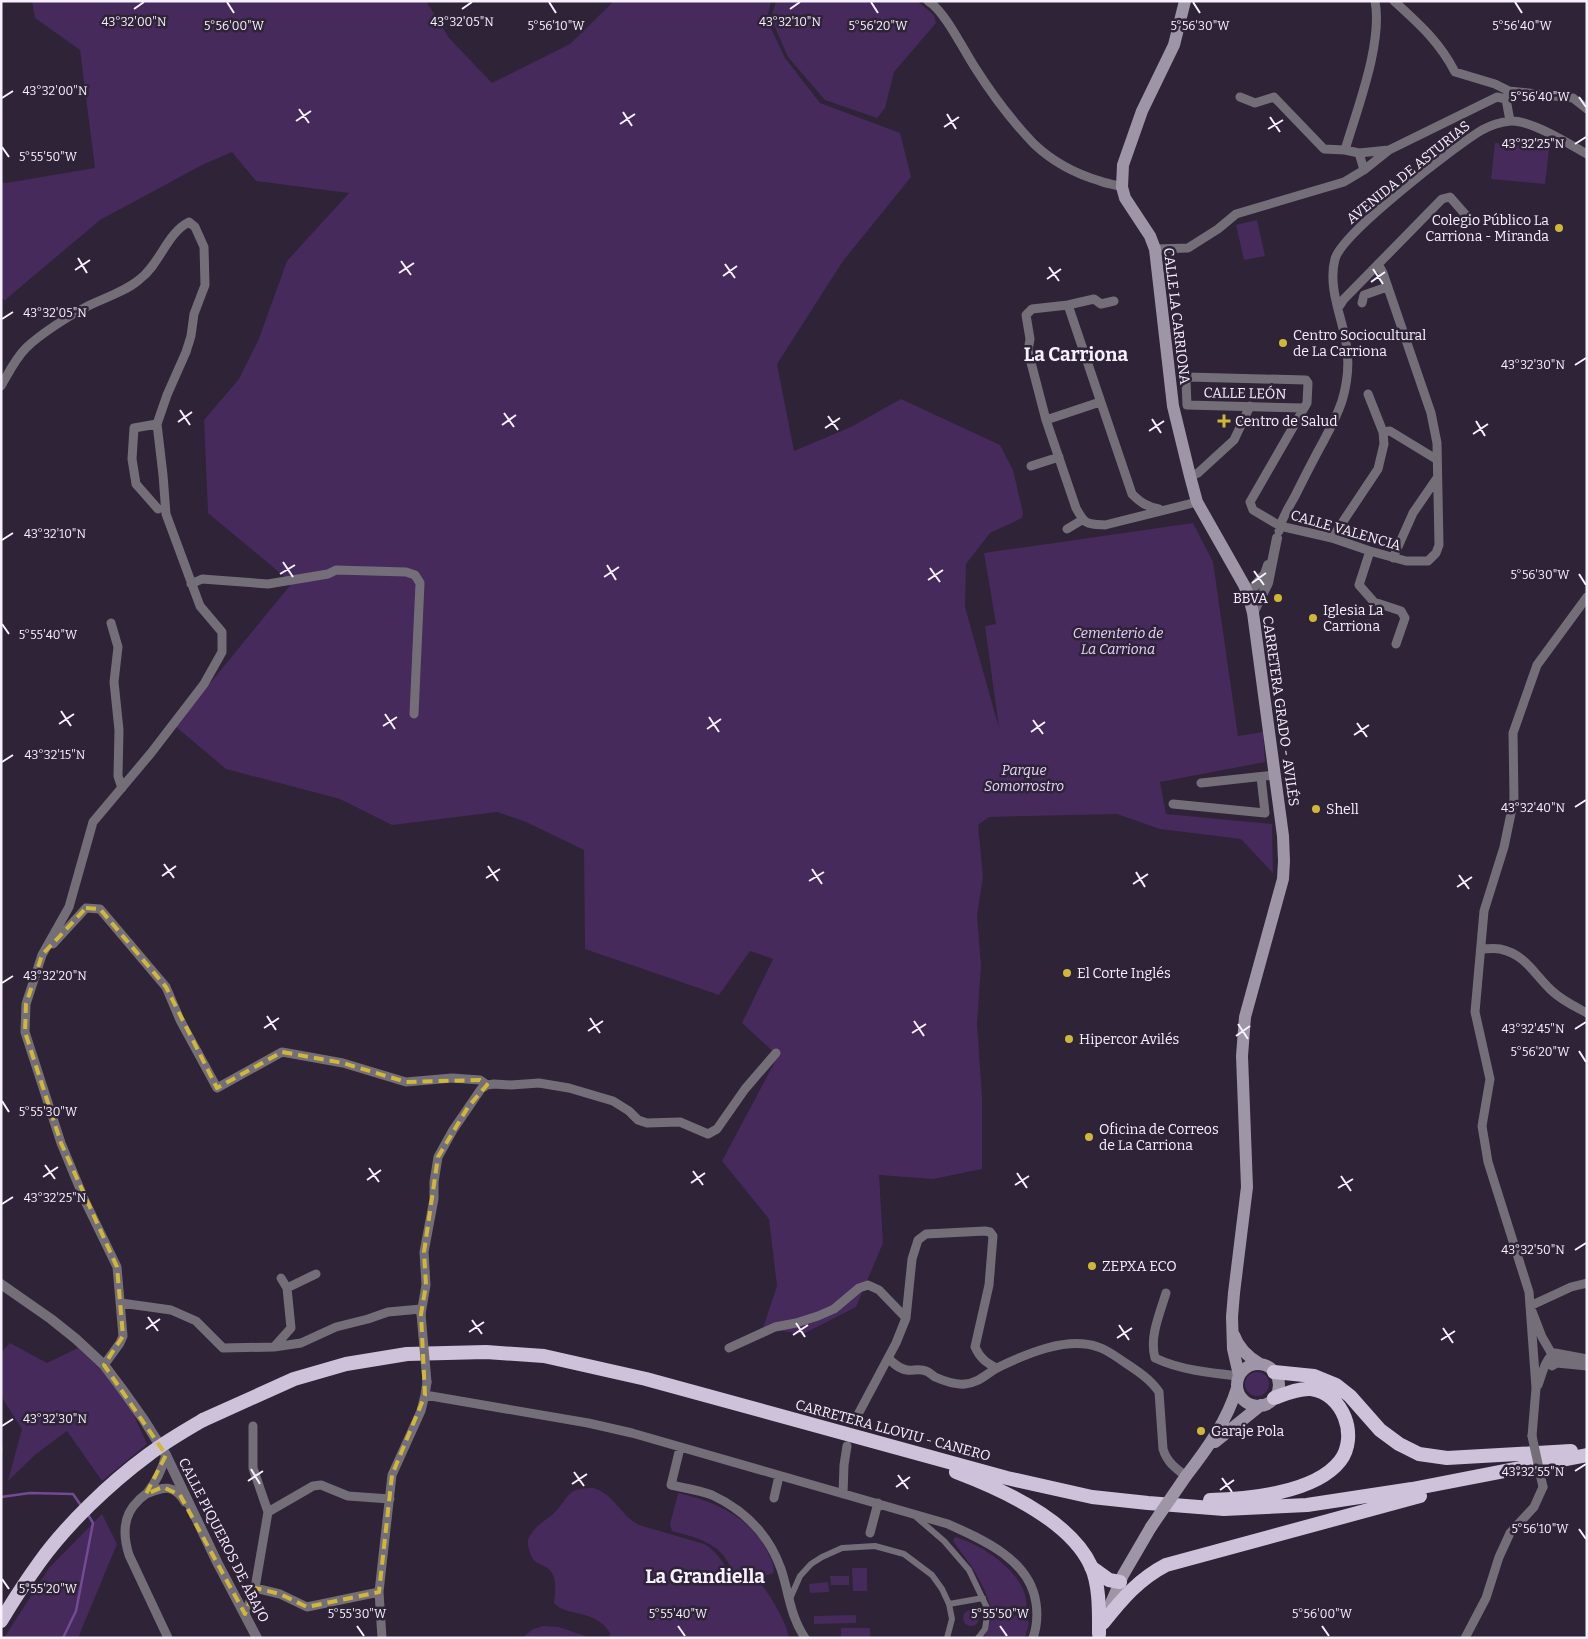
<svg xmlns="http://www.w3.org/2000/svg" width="1588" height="1639" viewBox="0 0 1588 1639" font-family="Bitter,serif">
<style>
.green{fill:#462a5b}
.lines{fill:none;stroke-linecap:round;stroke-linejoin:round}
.stream{stroke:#744a93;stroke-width:2.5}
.pedestrian{stroke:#746e79;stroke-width:6}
.minor{stroke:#746e79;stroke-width:9}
.tertiary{stroke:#746e79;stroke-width:10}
.secondary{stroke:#9e96a6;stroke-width:12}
.trunk{stroke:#cec2da;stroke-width:14}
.minor-bridge{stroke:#746e79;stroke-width:9}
.secondary-bridge{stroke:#9e96a6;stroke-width:12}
.trunk-bridge{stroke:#cec2da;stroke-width:14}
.marked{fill:none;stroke:#cfb837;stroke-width:4;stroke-dasharray:10 6;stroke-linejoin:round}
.ticks{fill:none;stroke:#f7f0fd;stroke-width:2}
.poi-dot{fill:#cfb837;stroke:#2e2337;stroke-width:2}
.labels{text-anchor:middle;stroke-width:5;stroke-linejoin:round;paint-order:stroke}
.street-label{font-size:14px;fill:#f7f0fd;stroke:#2e2337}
.poi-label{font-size:14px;fill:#f7f0fd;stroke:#2e2337;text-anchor:start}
.park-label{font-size:14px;font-style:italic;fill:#e9d3fc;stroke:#2e2337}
.district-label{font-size:19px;font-weight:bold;fill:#f7f0fd;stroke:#2e2337}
.ticks-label{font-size:12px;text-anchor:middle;fill:#f7f0fd;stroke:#2e2337;stroke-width:5;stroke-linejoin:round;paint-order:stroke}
</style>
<rect width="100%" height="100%" fill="#2e2337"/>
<path class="green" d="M32,1h394l23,37 43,45 78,-39 44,-43h157l-4,19 18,38 35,45 80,30 11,44 -68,84 -66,103 17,87 57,-24 50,-28 99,46 13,25 10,43 -1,5 -32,15 -24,31 -1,43 34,121 -14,-102 11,-2 -12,-71 209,-30 20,39 25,174 25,-4 2,30 -105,20 6,32 106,10 1,49 -32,-34 -81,-10 -43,-15 -128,3 -11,8 5,52 -6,38 4,50 -4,59 5,73v72l-49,10 -54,-4 4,68 -27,64 -53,27 -40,-6 14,-42 -8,-67 -47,-58 56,-105 -36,-33 31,-64 -23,-8 -31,44 -134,-46 -1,-99 -58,-28 -29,-10 -105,13 -52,-26 -114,-30 -51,-43 117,-143 -84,-70 -4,-93 35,-41 19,-38 29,-80 62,-68 -93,-12 -24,-29 -30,13 -102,55 -95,80 -4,-2v-116l5,1 89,-15 -15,-118 -45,-32z
M776,1h141l17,14 2,8 -42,49 -9,36 -8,10 -52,-18 -37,-43 -17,-39z
M1495,143l54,6 -4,35 -54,-5z
M1257,220l8,36 -21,4 -8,-35z
M10,1343l37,20 31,-15 44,41 25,55 -45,37 -35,-50 -31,23 -28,27 14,-52 -21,-33v-43z
M1245 1384a12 12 0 1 1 24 0a12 12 0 1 1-24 0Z
M594,1488c21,7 26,27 45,37l65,19c17,9 22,27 35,40l5,1 16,-2c9,10 28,42 29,55h-180l1,-5c-15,-25 -45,-16 -56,-30 1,-9 3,-22 -2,-30 -8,-12 -19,-5 -23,-24 -2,-6 -2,-10 2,-15 6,-10 18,-15 26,-24 14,-17 12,-22 37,-22z
M679,1493c38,10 72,23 90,62 3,6 6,11 4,18l-27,9c-12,-3 -16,-19 -23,-27 -13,-15 -33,-19 -51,-24l-2,-7 8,-30z
M102,1514l15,30 -39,94h-74l45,-70z
M955,1537c27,7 76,39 71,72l-4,2 -31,-3 -6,-17 -11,-21 -21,-29z
M852,1568h15v23h-14z
M830,1576h19v9h-18z
M828,1582l1,10 -19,1 -1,-9z
M963 1618a8 8 0 1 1 16 0a8 8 0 1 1-16 0Z
M996,1613l30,4 3,6 -4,15h-41l8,-23z
M856,1615v8l-42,1v-8z
M543,1626l16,1 32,11h-69l11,-9z
M841,1628h29v10h-29z"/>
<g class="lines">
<path class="stream" d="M1,1446v6
M1,1497l29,-4 43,1 9,13
M63,1638l13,-27 17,-88 -6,-10"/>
<path class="pedestrian" d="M915,1516l29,25 25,29 19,40 -3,19 -7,9
M789,1601l11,-25 11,-12 11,-7 20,-9 33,-2 29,8 28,21 10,14 7,15 3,15 -5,19
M949,1604l34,-6"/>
<path class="minor" d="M928,1c16,9 35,48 46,65 17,27 38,55 60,78 18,17 42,30 66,37 7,3 14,3 22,6
M1375,1c8,42 -18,108 -30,149l14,3 30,-3 108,-53 9,2
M1394,1c25,23 45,40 61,71l40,12 14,7 -3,8 4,22
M1509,91l64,7 14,11
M1240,97l15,6 19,-6 50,52 21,1
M1364,170l25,-20
M1155,249l33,-1 30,-19 18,-15 108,-32 20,-12 -5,-17
M1114,301l-13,3 -7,-5 -26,6 -36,4 -6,6 4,24 -2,12 18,69 30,88c9,17 11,16 29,17l92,-23
M1362,303l2,-8 23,-8
M1068,305l64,189c8,8 15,13 27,15
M1338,308l6,-9 98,-100 8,-2 21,24
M1,386c7,-12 14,-27 25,-38 13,-13 44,-33 60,-41 18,-9 39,-15 54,-28 20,-15 27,-46 49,-57l6,5 9,20 1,38 -11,29 -3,22 -5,16 -19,43 -10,29 6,51 3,39 34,92 22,26v20l-18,32 -53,69 -58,69 -24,85 -27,48 -16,49 -1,28 36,111 24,58 32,66 6,69 -3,7 -16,22
M1368,394l15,38
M1303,408l-116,-3 -1,-24 2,-4 118,3 2,3 -1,20 -57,99 3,8 27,16 52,12 38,13 36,10h22l8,-8 3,-8 -2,-102 -6,-30 -48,-140 -5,-9
M1046,420l54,-18
M157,424l-23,4 -2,31 4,25 22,25
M1031,466l28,-9
M1190,476l8,-3 36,-33 16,-34
M1067,529l15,-9
M1279,531c2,-12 10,-24 16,-35 9,-18 18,-36 28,-54 7,-13 14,-26 19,-41 6,-20 8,-42 3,-64 -5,-24 -17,-52 -10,-78 7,-26 120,-113 147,-129 9,-5 19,-8 29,-9 20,-1 58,23 76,33
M1332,538l46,-69 6,-25 -1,-12 7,-1 46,28
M1370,551l-11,34 15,17 27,9 4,7 -9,26
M1393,558l20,-45 24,-35
M191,584l11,-5 66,5 60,-10 8,-4 70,2 9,3 5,8 -6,131
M111,623l7,24 -4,35 5,48 -1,46 4,12
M1201,783l74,-8
M1173,804l92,9 -4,-36
M53,944l33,-36 14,1 66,78 14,33 37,68 65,-36 61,11 63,19 46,-4 28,2 7,5
M1481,949c6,0 13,-1 19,0 25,5 34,25 51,41 10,10 23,16 36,23
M287,1288l29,-14
M1166,1293c-6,20 -17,44 -11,65 25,12 55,15 84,18
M121,1303l50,7 25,11 27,27 51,-1 17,-19 -4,-40 -6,-10
M421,1314l5,-29 -2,-33 10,-53v-17l4,-25 15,-27 28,-41 6,-4 7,-1 17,1 28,-2 30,5 44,13 16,10 9,9 9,3 33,-1 28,12 9,-5 28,-40 31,-36
M274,1347l27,-4 35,-16 32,-8 20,-7 33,-3
M729,1348l46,-21 21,-4 22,-7 16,-7 25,-21 9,-3 11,5 27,28
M888,1358c5,5 11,11 19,12 6,1 12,-2 19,1 3,1 6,4 9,6 9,4 20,8 30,7 14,-1 22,-11 34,-17 27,-13 68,-31 99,-20 10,3 20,11 29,17 12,8 24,16 32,28l4,57c4,13 12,19 23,27
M1557,1363l-15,-26 -12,-31 41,-19 16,-4
M1552,1366l5,-3 30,3
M1538,1385c4,-10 7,-27 17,-32l32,6
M425,1395l163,28 44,10 316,91c36,16 82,36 88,79 2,13 1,23 -3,35
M855,1420l41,-77 10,-25 6,-59 6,-19 8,-6 59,-3 5,1 3,4 -4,49 -14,62c5,11 11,16 22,21
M1532,1436l4,-48 -7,-96 -41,-130 -6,-36 8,-47 -15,-67 9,-101 20,-64 10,-48 -1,-66 24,-68 50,-68
M680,1448l-9,37c13,3 28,5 41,10 32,15 57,40 69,74 8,24 9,47 24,69
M166,1455c-4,15 -10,27 -19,38 -3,3 -7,5 -9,8 -16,15 -15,35 -9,54l39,83
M146,1494c18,-7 27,-11 39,8
M843,1494l1,-29 3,-19
M774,1498l5,-22
M268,1512l45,-26 8,-1 27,11 42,3
M870,1533l8,-30
M255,1588l25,6 27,13 72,-15
M245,1614l10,-26 13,-76 -15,-44v-42
M382,1638l-3,-46 13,-117 29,-64 4,-16 2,-13
M1465,1638l21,-40 13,-41 11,-24 24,-26 9,-20"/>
<path class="tertiary" d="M1248,594l17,-20 3,-9
M1253,613l15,-30 9,-45
M1,1284l50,35 25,20 28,26 18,24 22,31 22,35 51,107 40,76"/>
<path class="secondary" d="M1185,1l-11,44 -32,66 -19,54 -1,22 3,11 25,38 5,13 18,157 17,70 7,26 47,83 4,9 5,19 30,223 1,25 -1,18 -38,138 -3,39 5,131 -13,106 -2,24 1,32 6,26
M1234,1335c5,14 14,22 26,29
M1237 1385a21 21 0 1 1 42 0a21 21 0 1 1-42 0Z
M1215,1442l46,-37
M1186,1476c21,-27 41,-55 51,-88
M1105,1617l18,-42 28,-48"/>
<path class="trunk" d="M1274,1372l40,4 22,9 14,11 30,34 19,14 20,10 28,4 124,-7
M203,1420l91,-41 52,-15 61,-10 79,-2 58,4 102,23 361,99 85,19 56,6 76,6 83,-4 105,-16 175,-34
M956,1472c45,17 114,48 135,94 9,19 8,48 8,68
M1210,1500c38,-1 105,-7 130,-39 19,-25 3,-68 -29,-72 -13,-1 -26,5 -37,9
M1091,1567l18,13 11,2
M1103,1623c19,-24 36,-44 63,-58l254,-69"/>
<path class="minor-bridge" d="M421,1314l6,68
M1532,1436l11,51"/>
<path class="secondary-bridge" d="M1151,1527l35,-51"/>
<path class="trunk-bridge" d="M1,1621c12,-20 25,-40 38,-58 27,-38 71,-80 109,-108 17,-13 36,-24 55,-35"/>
</g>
<path class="marked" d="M86,908l14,1 66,78 51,101 65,-36 61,11 63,19 74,-2 7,5 -19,22 -30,50 -14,95 2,33 -5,29 4,81 -33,80 -13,117 -72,15 -27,-13 -25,-6 -10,26 -65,-119 -17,-8 -17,7 20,-39 -62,-90 19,-29 -6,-69 -56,-124 -36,-111 1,-28 16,-49z"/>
<path class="ticks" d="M227,2l7,11M549,2l7,11M871,2l7,11M1193,2l7,11M1515,2l7,11M134,9l10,-7M462,9l10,-7M790,9l10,-7M1579,97l7,10M2,98l11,-7M299,109l10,14M623,112l9,14M947,114l9,15M1270,117l10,15M296,121l15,-10M620,124l15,-10M944,127l15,-10M1268,129l15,-9M1575,144l11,-7M2,147l7,10M78,258l9,15M401,261l10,14M725,264l10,14M1049,267l10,14M1373,269l10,15M75,270l15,-10M399,273l15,-10M723,276l14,-10M1047,279l14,-10M1371,282l14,-10M2,319l11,-7M1575,365l11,-7M180,410l10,15M504,413l10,14M828,416l10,14M1152,419l9,14M1476,421l9,15M178,422l14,-10M502,425l14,-10M825,428l15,-10M1149,431l15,-10M1473,434l15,-10M2,540l11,-7M283,562l10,15M607,565l9,15M930,568l10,14M1254,571l10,14M280,574l15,-9M1579,574l7,11M604,577l15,-10M928,580l15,-10M1252,583l14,-10M2,624l7,10M61,711l10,15M385,714l10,15M709,717l10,15M1033,720l10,14M1357,723l10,14M59,724l15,-10M383,726l14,-9M707,729l14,-10M1031,732l14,-10M1354,735l15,-10M2,762l11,-7M1575,807l11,-7M164,864l10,14M488,866l10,15M812,869l10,15M1136,872l9,15M1459,875l10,14M162,876l14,-10M486,878l14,-9M809,881l15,-9M1133,884l15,-10M1457,887l15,-10M2,983l11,-7M267,1016l9,14M590,1018l10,15M914,1021l10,15M1238,1024l10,15M264,1028l15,-10M1575,1029l11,-7M588,1031l15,-10M912,1033l14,-9M1236,1036l14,-10M1579,1051l7,11M2,1101l7,11M45,1165l10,14M369,1168l10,14M693,1171l10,14M1017,1173l10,15M1341,1176l10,15M43,1177l15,-10M367,1180l14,-10M691,1183l14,-10M1015,1185l14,-9M1338,1188l15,-9M2,1204l11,-7M1575,1250l11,-7M148,1317l10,14M472,1320l10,14M796,1323l9,14M1119,1325l10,15M1443,1328l10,15M146,1329l14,-10M469,1332l15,-10M793,1335l15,-10M1117,1338l15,-10M1441,1340l14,-9M2,1426l11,-7M251,1469l9,15M1575,1471l11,-7M574,1472l10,14M898,1475l10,14M1222,1478l10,14M248,1481l15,-10M572,1484l15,-10M896,1487l14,-10M1220,1490l14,-10M1579,1529l7,10M2,1579l7,10M357,1626l7,10M678,1626l7,10M1000,1626l7,10M1322,1626l7,10"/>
<g class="poi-dot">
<circle cx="1559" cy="228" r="5"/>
<circle cx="1283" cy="343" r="5"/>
<path d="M1221.5 413.5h5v5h5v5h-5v5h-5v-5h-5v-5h5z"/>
<circle cx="1278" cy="598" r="5"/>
<circle cx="1313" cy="618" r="5"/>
<circle cx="1316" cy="809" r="5"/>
<circle cx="1067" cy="973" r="5"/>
<circle cx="1069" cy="1039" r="5"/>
<circle cx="1089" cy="1137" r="5"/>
<circle cx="1092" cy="1266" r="5"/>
<circle cx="1201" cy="1431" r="5"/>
</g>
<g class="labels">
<g class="street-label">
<text transform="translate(1408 172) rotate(-39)" y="5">AVENIDA DE ASTURIAS</text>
<text transform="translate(1177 316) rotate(83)" y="5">CALLE LA CARRIONA</text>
<text transform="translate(1245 393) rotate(1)" y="5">CALLE LEÓN</text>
<text transform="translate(1346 530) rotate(16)" y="5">CALLE VALENCIA</text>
<text transform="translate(1281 711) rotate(82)" y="5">CARRETERA GRADO - AVILÉS</text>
<text transform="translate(893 1430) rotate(15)" y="5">CARRETERA LLOVIU - CANERO</text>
<text transform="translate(224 1540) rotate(63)" y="5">CALLE PIQUEROS DE ABAJO</text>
</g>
<g class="poi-label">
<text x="1549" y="225" text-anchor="end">Colegio Público La<tspan x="1549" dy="16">Carriona - Miranda</tspan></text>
<text x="1293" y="340">Centro Sociocultural<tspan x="1293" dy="16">de La Carriona</tspan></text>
<text x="1235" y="426">Centro de Salud</text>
<text x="1268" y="603" text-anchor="end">BBVA</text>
<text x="1323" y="615">Iglesia La<tspan x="1323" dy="16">Carriona</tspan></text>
<text x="1326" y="814">Shell</text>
<text x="1077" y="978">El Corte Inglés</text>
<text x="1079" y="1044">Hipercor Avilés</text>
<text x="1099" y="1134">Oficina de Correos<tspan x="1099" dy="16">de La Carriona</tspan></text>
<text x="1102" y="1271">ZEPXA ECO</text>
<text x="1211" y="1436">Garaje Pola</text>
</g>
<g class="park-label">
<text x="1118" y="638">Cementerio de<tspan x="1118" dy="16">La Carriona</tspan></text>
<text x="1024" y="775">Parque<tspan x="1024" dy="16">Somorrostro</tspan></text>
</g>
<g class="district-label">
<text x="1076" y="361">La Carriona</text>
<text x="705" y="1583">La Grandiella</text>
</g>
</g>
<g class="ticks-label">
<text x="134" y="26">43°32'00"N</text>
<text x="462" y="26">43°32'05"N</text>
<text x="790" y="26">43°32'10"N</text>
<text x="1522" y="30">5°56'40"W</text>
<text x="556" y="30">5°56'10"W</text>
<text x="234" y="30">5°56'00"W</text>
<text x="878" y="30">5°56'20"W</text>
<text x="1200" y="30">5°56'30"W</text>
<text x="55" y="95">43°32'00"N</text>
<text x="1540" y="101">5°56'40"W</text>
<text x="1533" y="148">43°32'25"N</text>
<text x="48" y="161">5°55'50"W</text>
<text x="55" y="317">43°32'05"N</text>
<text x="1533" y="369">43°32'30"N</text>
<text x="55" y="538">43°32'10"N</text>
<text x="1540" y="579">5°56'30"W</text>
<text x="48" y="639">5°55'40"W</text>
<text x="55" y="759">43°32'15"N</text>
<text x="1533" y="812">43°32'40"N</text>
<text x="55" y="980">43°32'20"N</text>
<text x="1533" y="1033">43°32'45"N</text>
<text x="1540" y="1056">5°56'20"W</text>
<text x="48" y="1116">5°55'30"W</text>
<text x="55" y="1202">43°32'25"N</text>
<text x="1533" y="1254">43°32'50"N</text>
<text x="55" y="1423">43°32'30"N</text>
<text x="1533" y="1476">43°32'55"N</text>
<text x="1540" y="1533">5°56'10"W</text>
<text x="48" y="1593">5°55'20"W</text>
<text x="357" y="1618">5°55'30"W</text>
<text x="678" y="1618">5°55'40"W</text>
<text x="1000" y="1618">5°55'50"W</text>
<text x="1322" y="1618">5°56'00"W</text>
</g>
<rect width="1588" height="1639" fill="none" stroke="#f7f0fd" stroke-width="5"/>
</svg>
